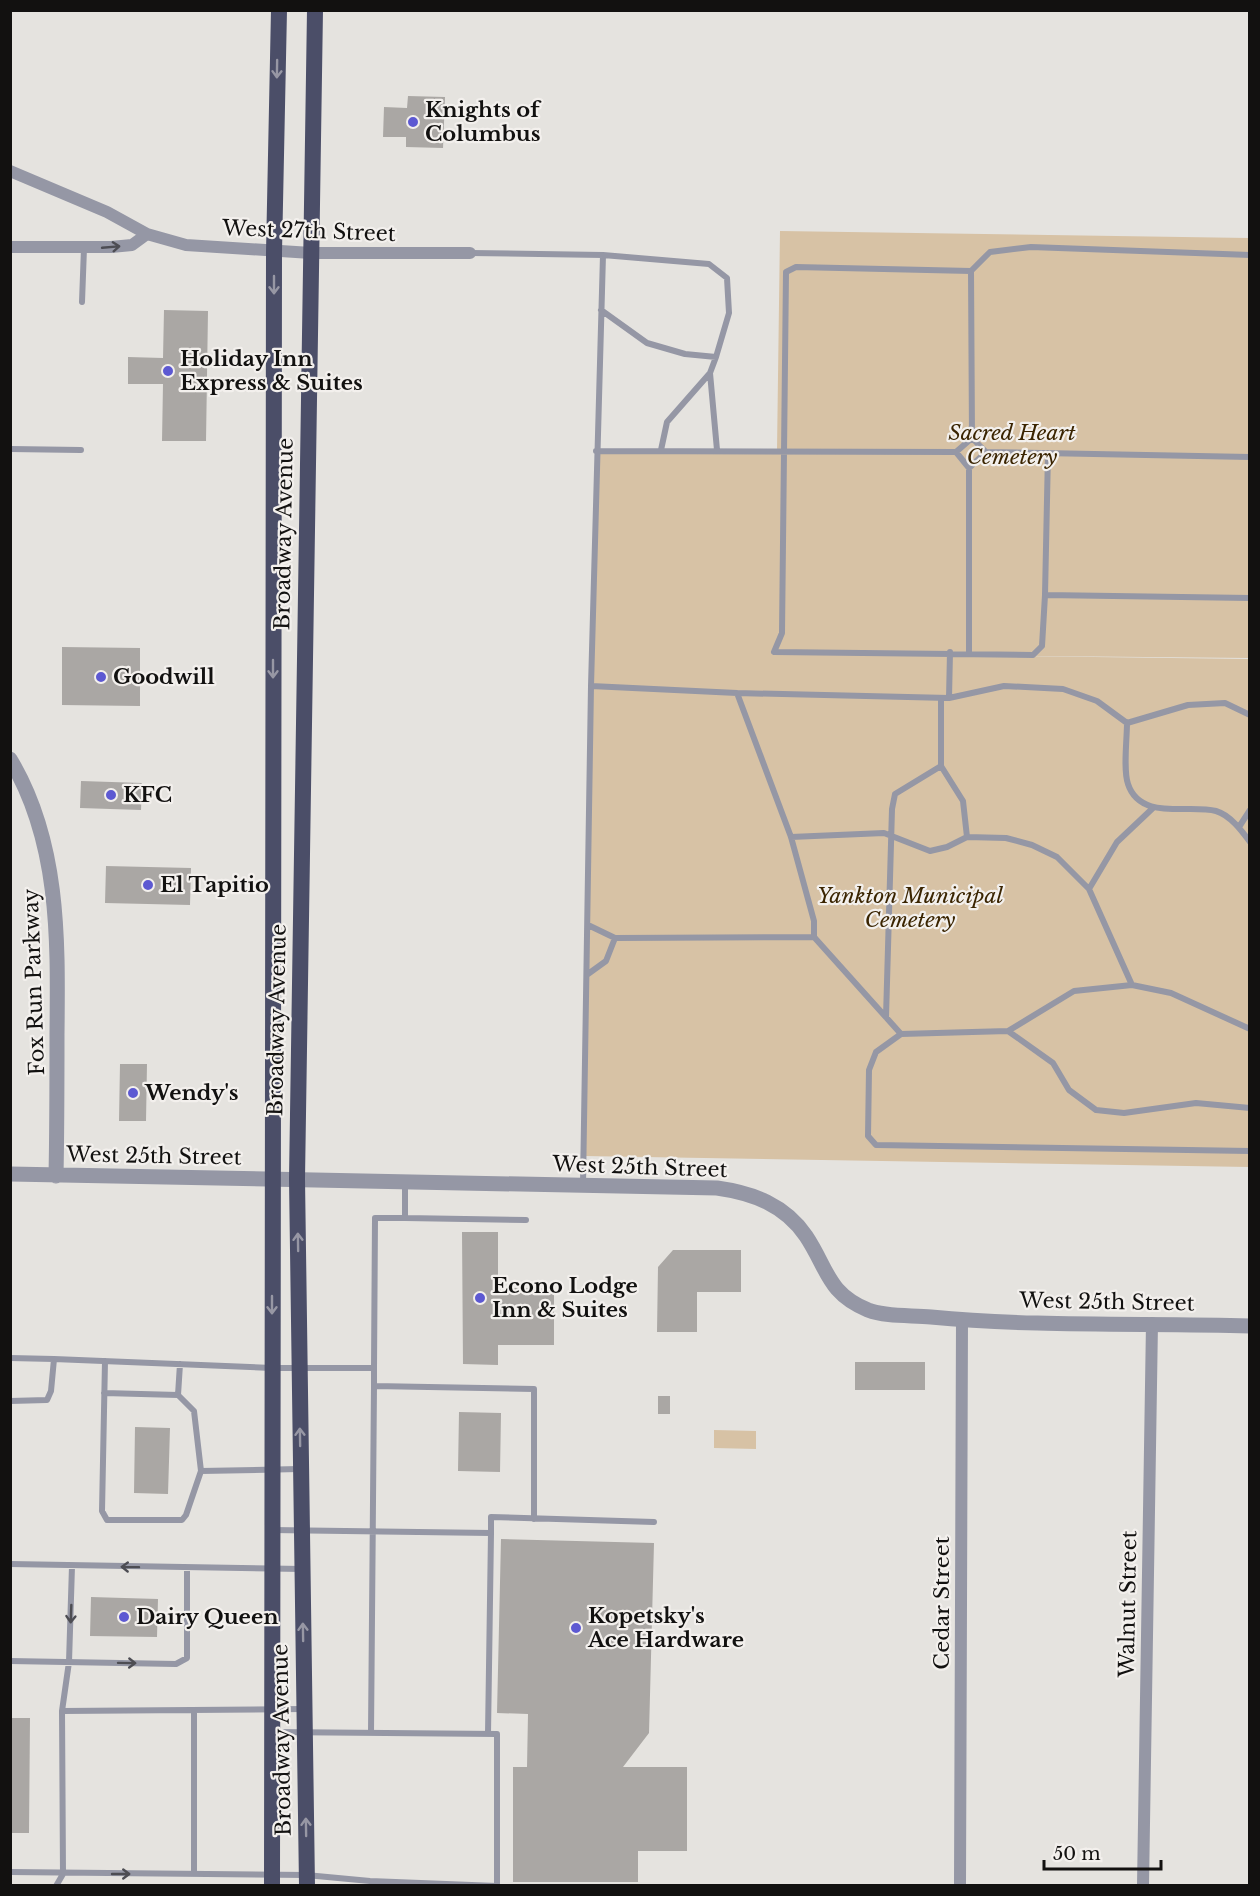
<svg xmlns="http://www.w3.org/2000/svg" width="1260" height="1896" viewBox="0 0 1260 1896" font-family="'Libre Baskerville',serif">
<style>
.green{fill:#d7c2a5}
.building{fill:#aaa7a4}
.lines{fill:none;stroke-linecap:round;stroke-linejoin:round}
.service{stroke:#9597a5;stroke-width:6}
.minor{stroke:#9597a5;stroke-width:12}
.tertiary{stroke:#9597a5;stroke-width:15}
.trunk{stroke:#4b4e68;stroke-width:16}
.oneway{stroke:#9797a4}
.oneway2{stroke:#4d4d53}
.poi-dot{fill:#5d59d2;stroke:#f3f0ed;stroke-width:2}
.labels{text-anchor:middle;stroke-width:4.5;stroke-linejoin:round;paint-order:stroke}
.poi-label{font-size:21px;font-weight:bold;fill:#121110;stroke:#f3f0ed;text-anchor:start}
.street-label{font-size:21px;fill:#121110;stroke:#f3f0ed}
.park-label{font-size:21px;font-style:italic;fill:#3a2400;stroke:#f3f0ed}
</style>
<rect width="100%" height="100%" fill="#e5e3df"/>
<path class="green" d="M780,231l469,7v420l-302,-3 302,4v508l-665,-11 12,-705 181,-1z
M714,1430l42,1v18l-42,-1z"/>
<path class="building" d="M408,96l37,1 -2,51 -37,-1v-10h-23l1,-30 23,1z
M164,310l44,1 -2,130h-44l1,-57h-35v-27l35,1z
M62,647l78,1v58l-78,-1z
M81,781l61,2 -1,27 -61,-2z
M106,866l85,2 -1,37 -85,-2z
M120,1064h27l-1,57h-27z
M462,1232h36v56h56v57h-56v20l-35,-1z
M673,1250h68v42h-44v40h-40l1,-65z
M855,1362h70v28h-70z
M658,1396h12v18h-12z
M459,1412l42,1 -1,59 -42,-1z
M135,1427l35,1 -2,66 -34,-1z
M501,1539l153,4 -5,190 -26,34h64v84h-49v31h-125v-115h14l1,-53 -31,-1z
M91,1597l67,2 -1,38 -67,-1z
M10,1718h20l-1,115h-19z"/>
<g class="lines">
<path class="service" d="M470,253l133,2 106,9 18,14 2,35 -13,44 -31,-3 -38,-11 -46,-33
M1250,255l-219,-8 -41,5 -19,19 1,167 14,14 264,5
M971,271l-175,-4 -10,5 -4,361 -8,19 259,3 9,-9 3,-51
M82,302l2,-54
M716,357l-6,16 7,77
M10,449l71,1
M661,450l6,-28 43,-49
M596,451l360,1 16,-14
M956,452l13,16 17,-16
M1048,453l-3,142 205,3
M969,653v-185
M591,686l146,7 54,144 23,84v16
M737,693l212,5 55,-12 59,3 34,12 30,22c0,16 -4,47 1,61 12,37 61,20 88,27 14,4 26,20 34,31
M941,698v68l22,35 4,36
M949,698l1,-46
M1127,723l61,-18 37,-2 25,12
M1239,827l11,-17
M791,837l93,-4 46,18 17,-4 20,-10 39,1 26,7 25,12 32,32
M588,925l27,13 199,-1 87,97 107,-3 45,32 16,27 27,20 28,3 72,-10 54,5
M588,974l18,-13 9,-23
M1132,985l-43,-96 28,-47 36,-34
M886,1017l6,-208 3,-15 46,-28
M1008,1031l66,-40 58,-6 39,8 79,36
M901,1034l-25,18 -7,18 -1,66 8,9 374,6
M405,1182v36l121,2
M583,1185l8,-499 12,-431
M10,1358l44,1
M105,1361l-3,150 5,9h75l4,-5 15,-44 98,-2
M374,1368l1,-150h30
M104,1393l74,2 2,-31
M178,1395l16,16 7,60
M10,1401l37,-1 4,-9 3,-32 218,9h102v18
M272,1530l219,3 -3,201
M491,1533v-16l163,5
M10,1564l292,5
M10,1661l166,3 11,-6v-90
M194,1710v164
M62,1711l241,-2
M274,1732l223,2v151
M371,1733l3,-347 160,3v130
M10,1872l296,3 64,6 127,5
M56,1886l7,-12 -1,-163 7,-49 3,-96"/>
<path class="minor" d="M10,171l97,41 40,22 39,11 125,8h159
M10,247h101l21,-2 15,-11
M960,1886l2,-566
M1143,1886l9,-563"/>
<path class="tertiary" d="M10,759c50,83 48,182 47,275 0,47 0,94 -1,142
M10,1174l707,14c36,5 68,17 89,48 22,33 21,57 62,74 18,7 44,5 63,7 106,10 213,6 319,9"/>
<path class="trunk" d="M272,1886l2,-1634 5,-242
M307,1886l-10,-707 18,-1169"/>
</g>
<defs><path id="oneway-shaft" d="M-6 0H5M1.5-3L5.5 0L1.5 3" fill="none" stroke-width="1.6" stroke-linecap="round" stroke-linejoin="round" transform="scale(1.5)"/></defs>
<g class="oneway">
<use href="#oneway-shaft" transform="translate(277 69) rotate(91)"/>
<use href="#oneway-shaft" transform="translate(274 285) rotate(90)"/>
<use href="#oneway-shaft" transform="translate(273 669) rotate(90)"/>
<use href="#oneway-shaft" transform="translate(298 1242) rotate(-91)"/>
<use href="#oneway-shaft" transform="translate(272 1305) rotate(90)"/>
<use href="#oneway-shaft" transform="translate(300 1437) rotate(-91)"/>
<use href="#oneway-shaft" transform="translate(303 1632) rotate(-91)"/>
<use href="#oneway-shaft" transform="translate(306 1827) rotate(-91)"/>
</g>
<g class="oneway2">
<use href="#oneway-shaft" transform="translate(111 247) rotate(-5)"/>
<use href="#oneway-shaft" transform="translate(130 1567) rotate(-179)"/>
<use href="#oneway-shaft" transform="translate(71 1614) rotate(92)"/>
<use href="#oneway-shaft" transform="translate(127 1663) rotate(1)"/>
<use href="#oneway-shaft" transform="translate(121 1874)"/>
</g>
<g class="poi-dot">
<circle cx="413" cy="122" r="6"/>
<circle cx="168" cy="371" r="6"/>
<circle cx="101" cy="677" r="6"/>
<circle cx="111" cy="795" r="6"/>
<circle cx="148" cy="885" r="6"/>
<circle cx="133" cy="1093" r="6"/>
<circle cx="480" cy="1298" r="6"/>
<circle cx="124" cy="1617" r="6"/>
<circle cx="576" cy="1628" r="6"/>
</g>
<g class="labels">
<g class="poi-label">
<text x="425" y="117">Knights of<tspan x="425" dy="24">Columbus</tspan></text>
<text x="180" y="366">Holiday Inn<tspan x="180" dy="24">Express &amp; Suites</tspan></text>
<text x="113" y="684">Goodwill</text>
<text x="123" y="802">KFC</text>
<text x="160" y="892">El Tapitio</text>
<text x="145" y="1100">Wendy's</text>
<text x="492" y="1293">Econo Lodge<tspan x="492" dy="24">Inn &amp; Suites</tspan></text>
<text x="588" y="1623">Kopetsky's<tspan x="588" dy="24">Ace Hardware</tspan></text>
<text x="136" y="1624">Dairy Queen</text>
</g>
<g class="street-label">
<text transform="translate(309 231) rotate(2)" y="7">West 27th Street</text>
<text transform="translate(284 534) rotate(-89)" y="7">Broadway Avenue</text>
<text transform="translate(34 982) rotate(-92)" y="7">Fox Run Parkway</text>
<text transform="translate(277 1020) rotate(-89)" y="7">Broadway Avenue</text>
<text transform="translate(154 1156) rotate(1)" y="7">West 25th Street</text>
<text transform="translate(640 1167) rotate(2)" y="7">West 25th Street</text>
<text transform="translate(1107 1302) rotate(1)" y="7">West 25th Street</text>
<text transform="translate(942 1603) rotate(-90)" y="7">Cedar Street</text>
<text transform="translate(1128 1604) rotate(-89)" y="7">Walnut Street</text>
<text transform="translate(282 1740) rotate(-91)" y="7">Broadway Avenue</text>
</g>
<g class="park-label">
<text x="1012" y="440">Sacred Heart<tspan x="1012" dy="24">Cemetery</tspan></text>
<text x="910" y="903">Yankton Municipal<tspan x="910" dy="24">Cemetery</tspan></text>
</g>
</g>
<rect width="1260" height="1896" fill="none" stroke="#121110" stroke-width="24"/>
<path d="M1044 1860v9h117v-9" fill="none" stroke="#121110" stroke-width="3"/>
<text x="1053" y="1860" font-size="18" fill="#121110" stroke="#f3f0ed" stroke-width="4.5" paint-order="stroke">50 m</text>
</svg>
